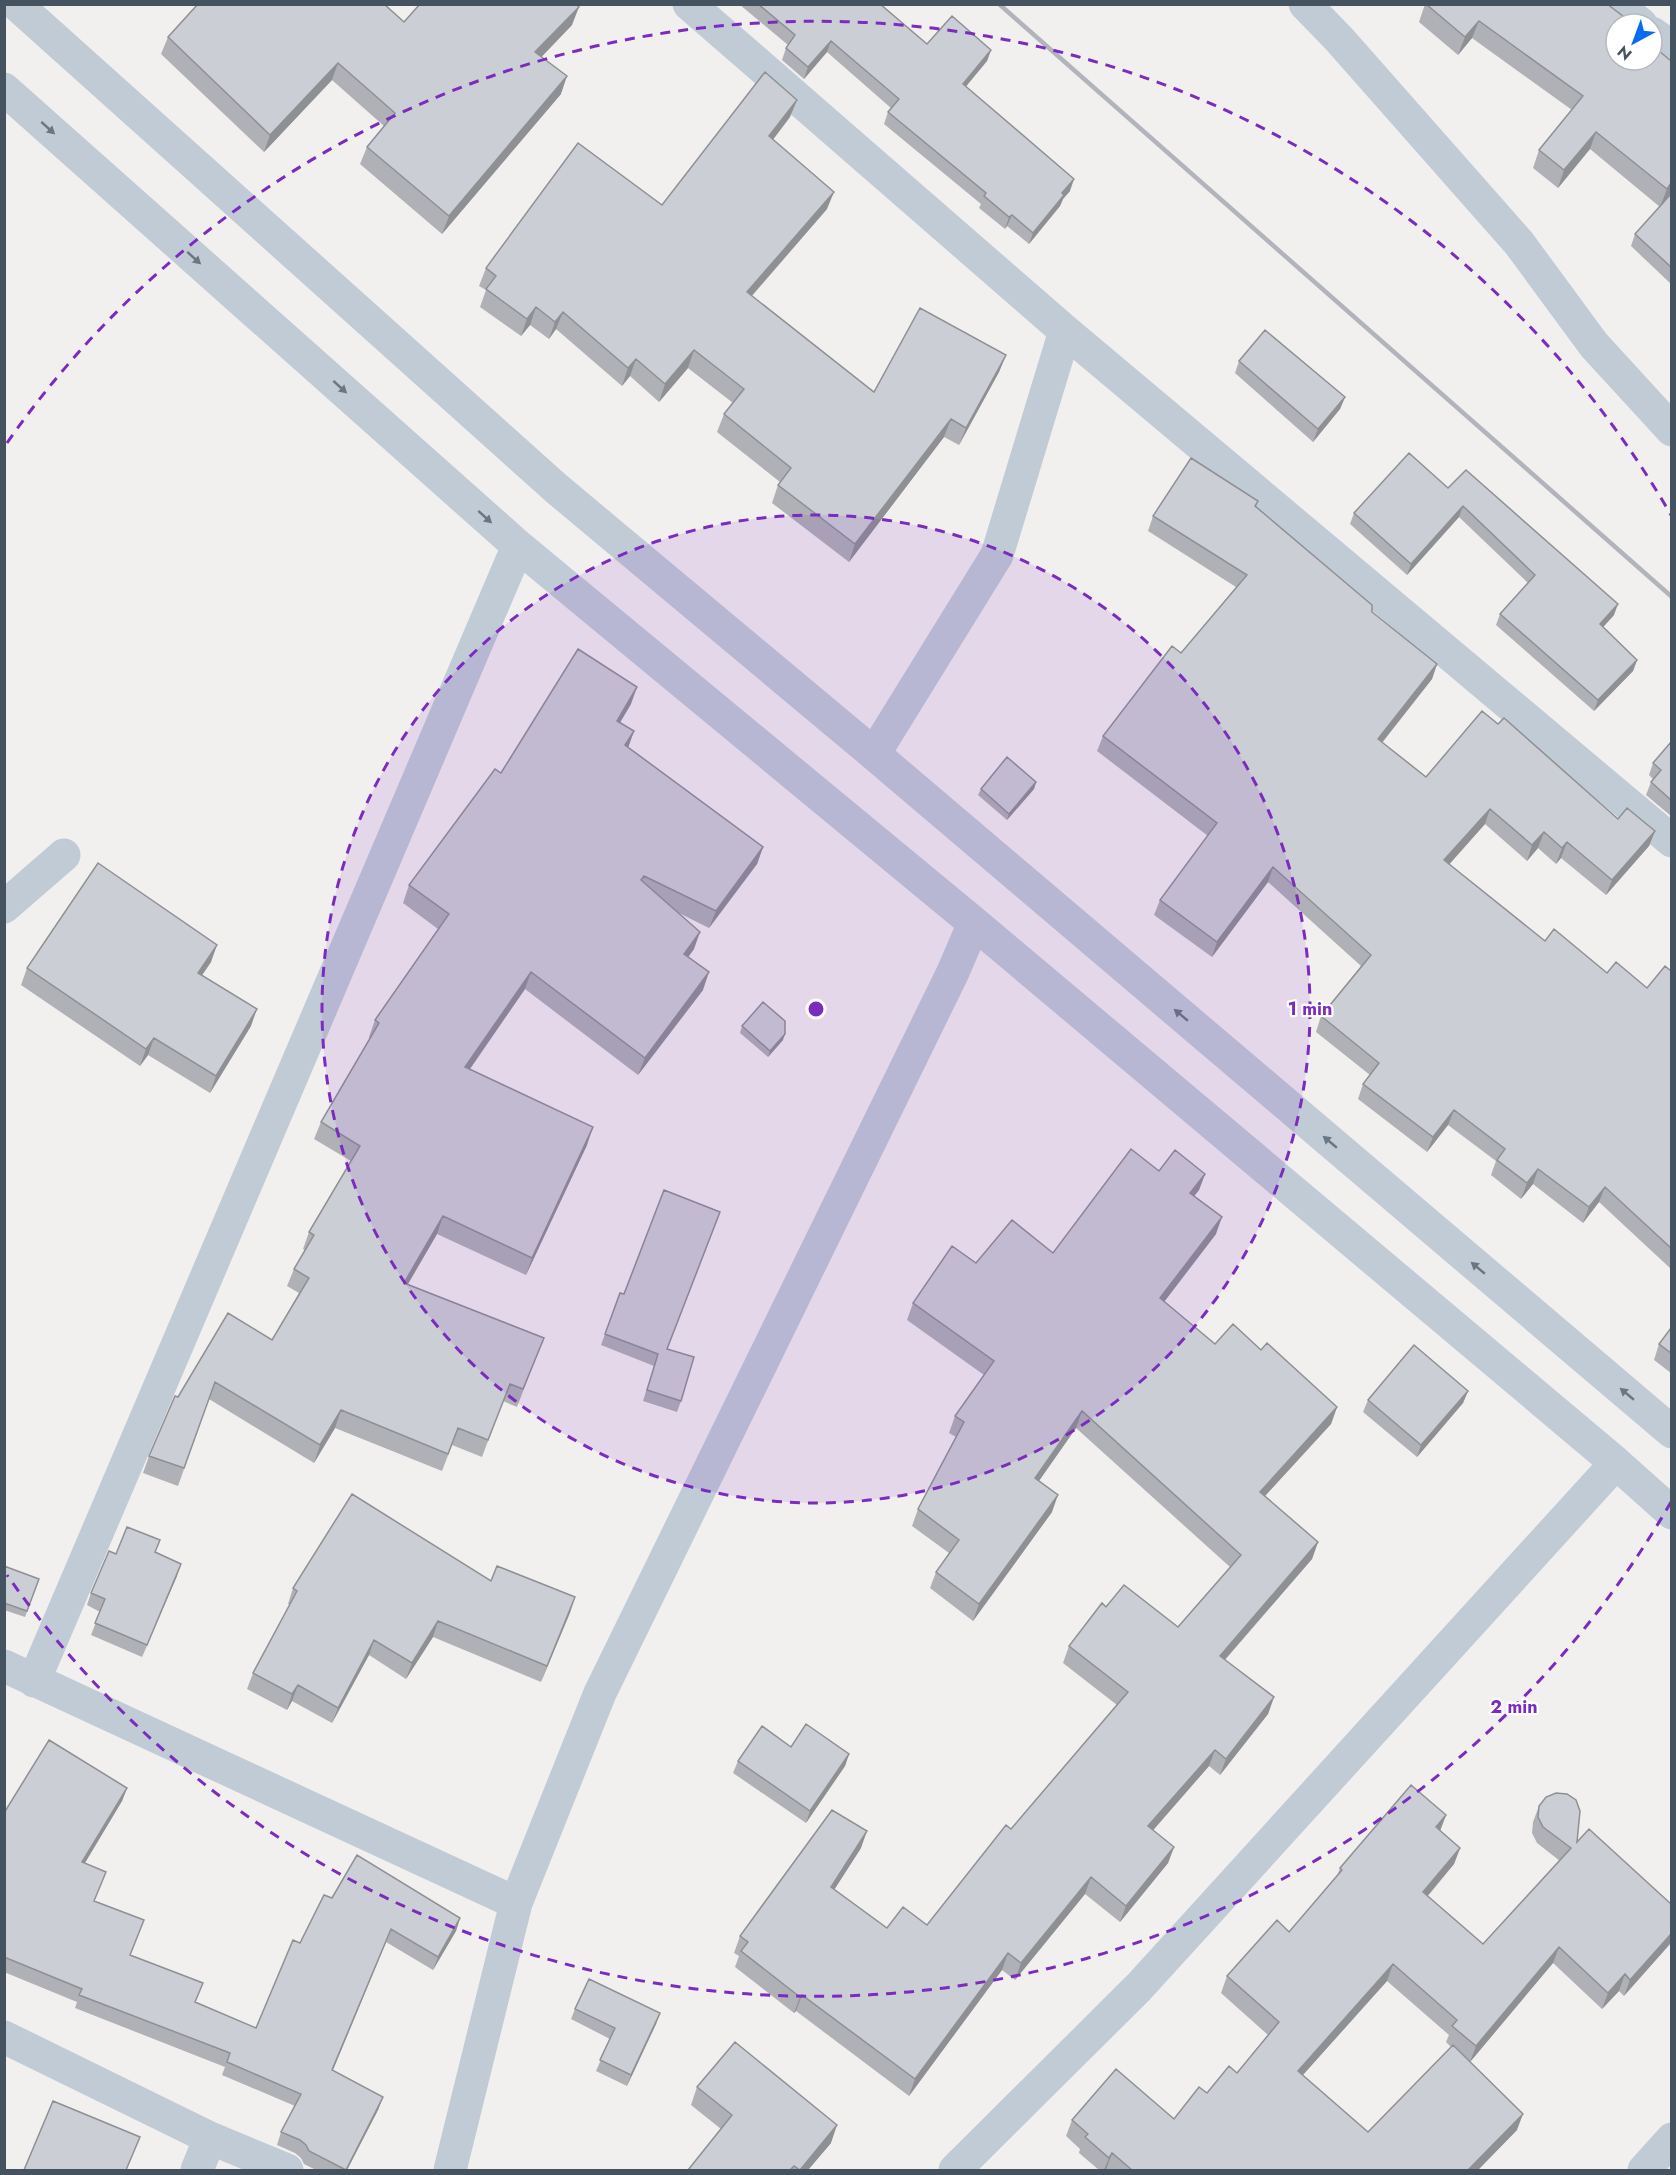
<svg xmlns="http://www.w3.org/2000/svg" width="1676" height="2175" viewBox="0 0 1676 2175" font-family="Jost,sans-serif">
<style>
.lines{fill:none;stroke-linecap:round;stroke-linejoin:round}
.minor{stroke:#c1cbd6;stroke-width:33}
.rail{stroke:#b1b4ba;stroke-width:4.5}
.wall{fill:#afb1b6;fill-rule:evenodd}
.shaded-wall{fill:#8e9094}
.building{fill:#cbced4;stroke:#8e9094;stroke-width:1.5}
.oneway{fill:#6a7683}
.ring{fill:none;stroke:#7b2cbf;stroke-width:3;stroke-dasharray:10 8}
.centre{fill:#7b2cbf;stroke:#fff;stroke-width:3}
.ring-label{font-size:18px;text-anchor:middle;font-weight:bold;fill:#7b2cbf;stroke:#fff;stroke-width:4.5;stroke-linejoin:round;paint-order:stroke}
</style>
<rect width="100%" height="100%" fill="#f2efef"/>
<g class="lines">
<path class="minor" d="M16,4l541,485 317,265 798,678
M689,4l376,327 607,510
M1305,4l34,35 180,204 75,102 78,85
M1615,4l26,20
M1652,33l20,14
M4,89l514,457 456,377 642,540 56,50
M874,754l123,-199 68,-224
M4,907l60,-52
M4,1666l512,237
M34,1681l484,-1135
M4,2037l206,101 77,32
M197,2170l13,-32
M450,2170l66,-267 84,-210 353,-721 21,-49
M955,2170l184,-183 477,-524
M1644,2170l28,-31"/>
<path class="rail" d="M999,4l673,593"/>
</g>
<path class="wall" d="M739,4h141l47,40 64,6 -4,11 -21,25 104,105 -7,8 -3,7 -31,38 -22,-18 -2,3 -26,-21 2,-4 -97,-80 4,-12 3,-4 -64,-56 -23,27 -22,-19 4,-12 2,-3z
M1425,4l202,20 44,169 -9,12 9,-11v90l-40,-38 4,-12 25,-27 -70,-58 -32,39 -25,-20 6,-18 33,-40 -100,-72 -14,17 -39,-33z
M404,22l168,3 -31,32 20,37 -119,140 -82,-70 7,-17 17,-21 -52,-46 -68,72 -103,-98 7,-17z
M790,117l-17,22 54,70 -75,87 122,96 132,-37 -7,17 -40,73 -15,-8 -95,125 -77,-59 6,-18 2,-3 -63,-50 7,-18 9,-11 -45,-35 -29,34 -29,-26 -8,10 -66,-57 -7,10 -19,-14 -9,11 -41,-29 6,-17 -7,-4 7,-18 176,-63z
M1239,361l106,36 -5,12 -27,33 -78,-69z
M1448,488l166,127 -11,12 34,33 -4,11 -39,40 -98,-86 4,-11 28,-31 -69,-66 -52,58 -57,-51 4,-11z
M1258,501l-2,6 116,105 65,52 -5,15 -50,64 44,34 192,42 37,12 -6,15 -43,49 -45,-37 -5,6 -18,-16 -11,13 -42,-37 -36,40 96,77 62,32 40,15 24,-17v298l-72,-67 -16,21 -50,-39 -12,15 -30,-24 5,-14 -48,-36 -21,27 -69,-53 5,-15 7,-9 -54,-43 5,-16 40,-50 -93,-84 -56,75 -58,-42 6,-15 48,-64 -111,-85 6,-15 78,-83 55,-66 -88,-56 5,-15z
M631,704l-11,18 14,9 -6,16 135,100 -6,17 -48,64 -30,-15 15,36 -6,8 15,33 -65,85 -113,-86 -56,80 118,76 -61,130 -89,-41 -29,50 129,71 -20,52 -14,-6 -21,56 -30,-12 -10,26 -107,-43 -21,35 -105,-64 -31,87 -35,-13 6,-17 29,-59 94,-57 27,-47 -12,-7 7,-17 11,-19 -2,-1 6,-17 42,-71 -37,-22 7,-17 49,-83 -1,-2 6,-17 63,-91 -35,-26 6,-18 92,-112z
M1671,742v74l-25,-21 5,-13 2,-3 -4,-4 4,-12z
M1036,782l-2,7 -27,31 -29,-25 3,-6z
M211,962l-9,13 49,51 -41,67 -62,-38 -8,11 -119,-81 6,-17z
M742,1026l41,14 -15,17 -28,-24z
M1159,1171l46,3 -6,16 -5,6 22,38 -52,68 51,42 46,6 76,57 -6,17 -66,72 53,46 -6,17 -87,101 49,37 -6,17 -48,61 -11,-9 -56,64 21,17 -6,16 -48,59 -35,-28 -70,86 -13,-10 -93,126 -113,-85 -2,2 -59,-46 4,-11 -5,-3 6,-17 121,-88 -27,42 53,38 40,-3 84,-96 106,-124 -54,-42 6,-17 37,-39 72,20 52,-60 -154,-139 -37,53 13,31 -79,109 -43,-33 6,-16 13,-19 -37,-27 6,-17 38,-72 -7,-4 6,-17 29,-41 -77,-55 6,-17 63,-40 77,-10z
M620,1293l47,56 14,52 -4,11 -34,-11 11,-35 -53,-21z
M1671,1328v45l-17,-13 5,-16z
M1468,1391l-5,12 -46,54 -54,-45 5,-12z
M155,1553l22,23 -35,81 -51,-22 9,-23 -13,-7 4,-12 25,-39z
M4,1566l35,13 -14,38 -21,-7z
M491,1581l84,16 -34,85 -108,-45 -27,42 -37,-24 -37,68 -40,-22 -5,9 -40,-21 6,-16 37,-68 -2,-1 5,-16z
M791,1747l58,7 -4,12 -39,57 -73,-50 5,-12z
M127,1788l-5,13 -37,62 9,38 37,54 65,47 60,26 44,-85 32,-45 128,20 -4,13 -23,39 -47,-28 -53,128 50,27 -5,13 -31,60h-31l-12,-6 -3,-6 -6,-5 -18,-8 4,-13 14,-26 -73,-31 3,-8 -150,-59 2,-6 -73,-30v-159z
M1539,1806l38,36 94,62 -47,92 -5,-5 -17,18 -49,-46 -83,99 47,68 -39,40h-379l-20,-17 1,-4 -14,-13 6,-16 102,-1 33,-26 30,-20 31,-38 -47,-42 6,-17 62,-44 48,-56 3,-8 106,-53 -6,16 20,17 -6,16 -26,32 55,48 77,-83 -23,-18 -5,-10 1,-11zM1387,1981l62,54 -3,7 5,5 -83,85 -65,-57z
M575,2009l85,4 -4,11 -29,62 -31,-15 14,-32 -39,-20z
M697,2087l134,56 -23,27h-120l33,-41 -30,-24z"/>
<path class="shaded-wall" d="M579,7l-7,18 -43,45 6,-18z
M1479,21l-7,17 -14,17 7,-18z
M831,41l-4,11 -23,27 4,-12z
M991,50l-4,11 -28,34 4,-11z
M338,63l-6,17 -68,72 6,-17z
M567,76l-6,18 -119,140 7,-18z
M797,100l-7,17 -27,36 6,-17z
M1596,132l-6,17 -32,39 6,-18z
M1074,179l-4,12 -7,8 -3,7 -31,38 4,-11 29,-40z
M1671,183v10l-11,14 7,-18z
M834,192l-7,17 -87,100 7,-17z
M1012,215l-5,11 -2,3 4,-12z
M536,307l-6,18 -9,11 6,-17z
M563,312l-7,17 -7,10 6,-17z
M694,350l-6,18 -29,34 6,-18z
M1006,355l-7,17 -40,73 7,-17z
M636,359l-6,17 -8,10 6,-18z
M1345,397l-5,12 -27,33 5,-13z
M951,419l-7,18 -95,125 6,-18z
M1463,506l-4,11 -52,58 4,-11z
M1618,604l-4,11 -18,20 4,-11z
M1637,660l-4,11 -39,40 4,-11z
M1437,664l-5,15 -60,76 6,-16z
M637,687l-6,17 -20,34 6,-17z
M634,731l-6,17 -3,-3z
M1036,782l-2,7 -27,31 2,-6z
M1490,809l-5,15 -46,52 5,-16z
M1655,831l-6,15 -43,49 6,-15z
M1544,832l-6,16 -11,13 5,-16z
M1567,842l-6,16 -5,6 6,-16z
M763,847l-6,17 -48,64 7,-17z
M1273,867l-5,15 -56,75 5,-15z
M700,932l-6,17 -16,22 6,-17z
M217,945l-6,17 -19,28 6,-17z
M531,972l-6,17 -66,96 6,-18z
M709,972l-6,18 -65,85 7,-17z
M257,1009l-6,17 -41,67 6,-17z
M785,1034l-2,6 -15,17 2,-6z
M154,1038l-6,17 -8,11 6,-17z
M1454,1110l-6,15 -21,27 6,-15z
M593,1127l-6,18 -61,130 6,-17z
M1538,1169l-5,15 -12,15 6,-16z
M1205,1174l-6,16 -15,19 6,-16z
M1605,1187l-6,15 -16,21 6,-16z
M443,1216l-6,18 -39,67 6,-18z
M1222,1217l-6,17 -62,81 6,-17z
M1468,1391l-5,12 -46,54 4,-12z
M1337,1407l-6,17 -77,84 6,-16z
M341,1410l-6,18 -21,35 6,-18z
M1082,1411l-6,17 -47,67 6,-17z
M1058,1495l-6,17 -79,109 6,-17z
M1318,1542l-6,17 -98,113 6,-16z
M181,1564l-4,12 -35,81 5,-12z
M575,1597l-5,16 -29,69 6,-16z
M438,1621l-5,16 -27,42 6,-16z
M374,1640l-5,15 -37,68 6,-15z
M298,1685l-6,16 -5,9 5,-16z
M1274,1697l-6,17 -48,61 6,-16z
M1215,1750l-6,16 -67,77 6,-17z
M849,1754l-4,12 -39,57 4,-12z
M127,1788l-5,13 -45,75 5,-14z
M1446,1815l-6,16 -4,-4z
M867,1831l-6,17 -36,56 6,-17z
M1174,1847l-6,16 -48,59 6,-16z
M1460,1848l-6,16 -37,44 6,-16z
M1091,1877l-6,17 -70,86 6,-17z
M460,1918l-4,13 -23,39 5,-13z
M391,1929l-5,13 -59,142 5,-14z
M1671,1934v9l-47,53 6,-16z
M1559,1947l-6,16 -83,99 6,-16z
M1008,1953l-6,17 -93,126 6,-17z
M1393,1964l-6,17 -95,106 6,-16z
M1625,1974l-6,17 -17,18 6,-16z
M802,1995l-6,16 -2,2 6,-16z
M660,2013l-4,11 -29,62 4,-11z
M383,2097l-5,13 -31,60h-2z
M1523,2114l-6,16 -39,40h-10z
M837,2125l-6,18 -23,27h-8z
M1112,2153l-6,17h-2l5,-12z"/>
<path class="building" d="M198,4h186l20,18 16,-18h156l3,3 -44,45 32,24 -118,140 -82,-69 28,-34 -57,-50 -68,72 -102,-98z
M758,4h122l47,40 25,-28 39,34 -28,34 111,95 -12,14 2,2 -31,38 -21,-18 -3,2 -25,-21 2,-3 -98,-81 11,-13 -68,-58 -23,26 -22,-19 9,-13z
M1426,4h181l21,16 -2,3 2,1h-12v36h36v-15l19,16v122l-4,6 -71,-57 -32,38 -25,-20 44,-54 -104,-75 -14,16z
M765,72l32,28 -28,36 65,56 -87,100 127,100 46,-84 86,47 -40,73 -15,-9 -96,125 -77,-59 13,-17 -67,-54 20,-25 -50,-39 -29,34 -29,-25 -8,9 -65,-56 -8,10 -19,-15 -9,12 -41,-30 10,-13 -10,-8 92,-125 84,62z
M1671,194v73l-36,-33z
M1265,330l80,67 -27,32 -79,-68z
M1409,453l39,35 18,-18 152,134 -18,20 37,36 -39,40 -98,-86 35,-39 -72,-69 -52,58 -57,-51z
M1191,458l67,43 -3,5 117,99v7l65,52 -59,75 48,38 56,-66 16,13 6,-6 114,101 9,-11 28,23 -43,49 -45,-38 -5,6 -18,-16 -12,13 -42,-36 -46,51 101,81 9,-12 53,44 9,-11 31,26 18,-22 6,5v277l-66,-61 -16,20 -51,-38 -11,14 -30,-23 8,-11 -51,-39 -21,27 -70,-53 16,-21 -58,-47 50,-61 -98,-88 -56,75 -57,-42 57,-77 -114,-87 69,-90 9,7 66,-78 -94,-59z
M578,649l59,38 -20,34 17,10 -9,14 138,102 -47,64 -72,-35 -3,4 59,52 -16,22 25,18 -64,86 -114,-86 -66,95 128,60 -61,131 -89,-42 -39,67 140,55 -21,51 -13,-5 -22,56 -30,-12 -10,26 -107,-44 -21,35 -105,-63 -31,86 -35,-12 26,-60 3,1 50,-84 44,27 37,-62 -15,-9 20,-34 -5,-3 51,-86 -39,-24 58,-99 -4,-3 74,-106 -40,-29 86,-116 6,4z
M1671,742v58l-20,-18 10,-12 -8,-7z
M1007,757l29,25 -27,32 -28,-25z
M98,863l119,82 -19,28 59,36 -41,67 -62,-38 -8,11 -119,-81z
M763,1002l22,19v13l-15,17 -28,-25z
M1131,1149l28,22 16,-21 30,24 -15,19 32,24 -62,81 55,46 18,-20 28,26 6,-7 70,64 -77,85 58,50 -98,114 54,41 -48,62 -11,-9 -67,76 26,21 -48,59 -35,-29 -70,86 -13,-10 -93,126 -113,-84 -2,2 -59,-46 7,-9 -8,-6 92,-126 35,21 -36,56 56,41 16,-21 24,18 79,-100 5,4 117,-137 -59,-46 33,-43 4,4 18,-22 54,42 63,-72 -159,-144 -47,67 23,17 -79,109 -43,-32 23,-32 -41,-31 46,-87 -9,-6 39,-55 -81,-58 39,-57 24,17 36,-43 41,33z
M664,1190l56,22 -53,137 27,8 -13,44 -34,-11 11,-36 -53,-20 15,-41 4,1z
M1671,1328v25l-12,-9z
M1414,1345l54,46 -47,54 -53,-45z
M352,1494l139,87 6,-15 78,31 -28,69 -109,-45 -26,42 -38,-23 -36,68 -40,-23 -6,9 -39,-21 44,-82 -4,-3z
M127,1527l33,13 -5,12 26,12 -34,81 -52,-22 10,-24 -14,-6 18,-42 7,3z
M4,1566l35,13 -12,32 -23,-8z
M806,1724l43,30 -39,57 -72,-50 24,-35 29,21z
M49,1740l78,48 -45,74 24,10 -12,29 50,19 -14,35 73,28 -8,19 61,26 37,-88 7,3 24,-48 8,3 25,-43 103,63 -22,39 -47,-28 -59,141 51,27 -37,73 -37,-19 -3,-6 -6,-5 -19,-8 20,-38 -74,-32 3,-9 -151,-58 3,-6 -78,-32v-144z
M1411,1785l35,30 -10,12 24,21 -37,44 60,52 88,-96 -28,-21 -5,-10 1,-11 7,-9 10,-4 11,1 9,6 4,11 -3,31 12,-13 82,75v30l-41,46 -5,-6 -17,19 -49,-46 -83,99 -24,-20 5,-6 -64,-56 -95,107 70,61 85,-87 70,69 -55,56h-336l-20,-17 -3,5 -24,-21 3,-3 -16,-14 44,-51 58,50 25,-32 8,6 22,-27 8,7 42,-51 -52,-46 50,-56 12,12 53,-62 -2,-2z
M589,1979l71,34 -29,62 -31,-15 15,-32 -40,-19z
M735,2042l102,83 -37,45 -6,-4 -4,4h-102l44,-55 -35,-28z
M53,2101l87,36 -14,33h-102z"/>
<defs><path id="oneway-solid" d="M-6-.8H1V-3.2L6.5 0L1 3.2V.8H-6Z" transform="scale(1.5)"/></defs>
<g class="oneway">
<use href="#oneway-solid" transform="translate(48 128) rotate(42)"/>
<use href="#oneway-solid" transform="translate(194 258) rotate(42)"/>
<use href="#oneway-solid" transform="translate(340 387) rotate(42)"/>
<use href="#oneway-solid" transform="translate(485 517) rotate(42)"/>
<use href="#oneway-solid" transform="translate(1181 1015) rotate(-140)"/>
<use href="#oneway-solid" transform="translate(1330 1142) rotate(-140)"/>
<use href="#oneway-solid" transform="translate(1478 1268) rotate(-140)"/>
<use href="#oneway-solid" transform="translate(1627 1394) rotate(-140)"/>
</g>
<circle cx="816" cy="1009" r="494" fill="#7b2cbf" fill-opacity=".12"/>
<g class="ring">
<circle cx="816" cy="1009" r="494"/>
<path d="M1671 1502A987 987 0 0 1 7 1575M7 443A987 987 0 0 1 1671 515"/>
</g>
<circle cx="816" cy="1009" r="9" class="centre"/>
<g class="ring-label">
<text x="1310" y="1015">1 min</text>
<text x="1514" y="1713">2 min</text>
</g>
<rect width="1676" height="2175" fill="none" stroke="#45525f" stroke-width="12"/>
<g transform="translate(1634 42) rotate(221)"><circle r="28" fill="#ffffff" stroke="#b5babf" stroke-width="1.5"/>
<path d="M0-4.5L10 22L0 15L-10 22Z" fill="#076cf4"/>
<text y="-9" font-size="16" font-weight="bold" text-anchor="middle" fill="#45525f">N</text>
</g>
</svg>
